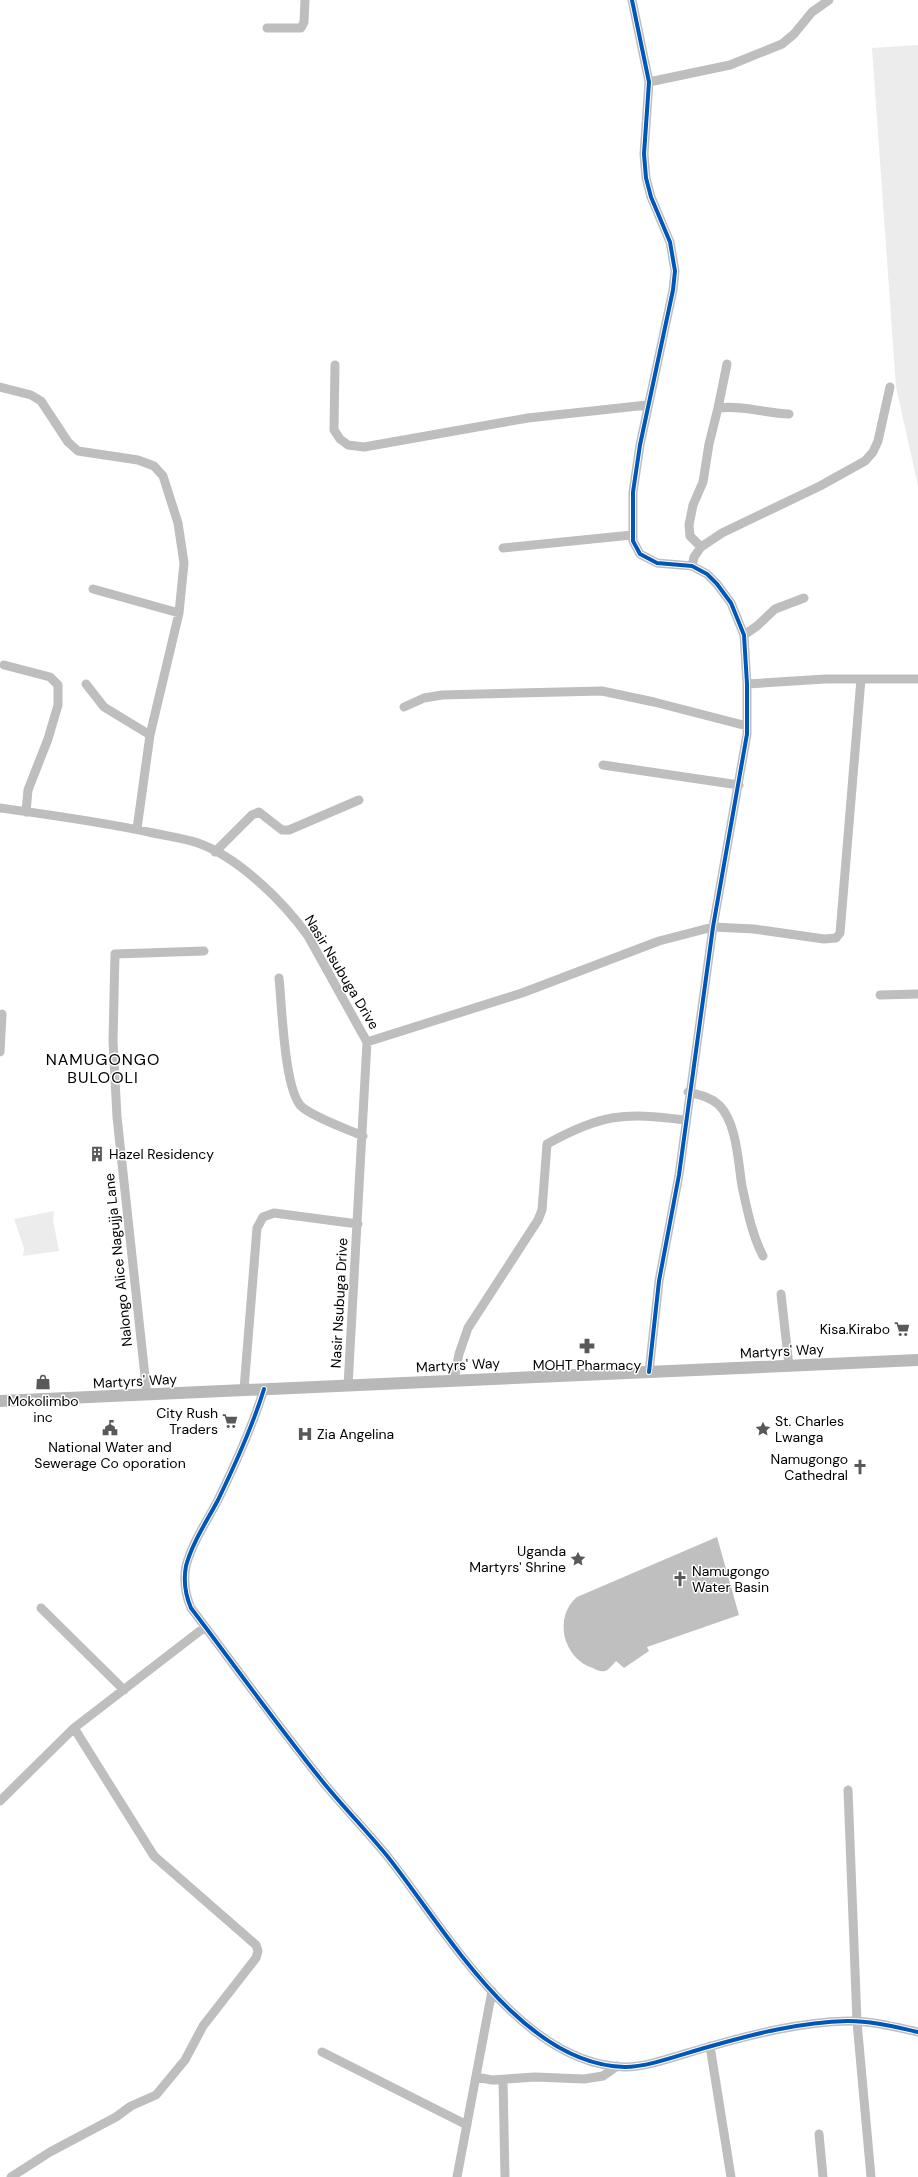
<svg xmlns="http://www.w3.org/2000/svg" width="918" height="2177" viewBox="0 0 918 2177" font-family="'DM Sans',sans-serif">
<style>
.green{fill:#ececec}
.water{fill:#bfbfbf}
.lines{fill:none;stroke-linecap:round;stroke-linejoin:round}
.street{stroke:#bebebe;stroke-width:9}
.secondary{stroke:#b8b8b8;stroke-width:12}
.cycleway-casing{stroke:#fff;stroke-width:6}
.cycleway{stroke:#0057b8;stroke-width:4}
.labels{text-anchor:middle;stroke-width:3;stroke-linejoin:round;paint-order:stroke}
.street-label{font-size:14px;fill:#000;stroke:#fff}
.poi-label{font-size:14px;fill:#000;stroke:#fff;text-anchor:start}
.quarter-label{font-size:16px;letter-spacing:1px;fill:#000;stroke:#fff}
</style>
<rect width="100%" height="100%" fill="#fff"/>
<path class="green" d="M918,45v441l-22,-99 -24,-339z
M54,1211l-1,9 6,31 -36,5 1,-8 -10,-29z"/>
<path class="water" d="M717,1537l22,78 -92,32 2,4 -25,17 -8,-7c-3,3 -7,9 -11,10 -4,1 -9,-1 -12,-3 -30,-9 -40,-51 -16,-71z"/>
<g class="lines">
<path class="street" d="M632,0l17,82 -5,72 2,24 5,19 19,45 5,29 -2,19 -33,155 -7,47v49l7,13 17,9 35,3 15,8 10,10 14,19 13,32 3,49v50l-34,193 -34,248 -20,106 -10,91
M267,28h34l3,-6 1,-22
M649,82l81,-17 52,-21 12,-10 18,-22 17,-12
M335,365l-1,65 6,9 8,6 16,2 164,-29 119,-13
M0,387l31,8 10,6 27,41 10,9 60,9 16,6 9,10 15,47 6,40 -5,50 -29,122 -13,94
M718,408l9,-44
M701,547l-11,-11 -1,-11 4,-20 10,-23 6,-38 9,-36c24,-3 47,5 71,6
M503,548l129,-13
M692,566l2,-9 7,-10 21,-14 98,-47 45,-25 8,-9 5,-11 12,-54
M93,589l86,24
M744,635l13,-9 18,-17 29,-11
M4,665l46,12 8,8v20l-10,34 -20,51 -2,22
M86,684l18,23 46,28
M747,684l78,-5h93
M404,707l20,-9 18,-3 160,-4 52,11 93,24
M603,765l136,20
M0,808c51,7 103,14 153,25 14,3 31,5 45,10 40,14 85,58 110,93l59,106 -19,344
M215,852l37,-37 7,-3 23,18h7l70,-30
M279,978c3,27 5,113 23,129 13,11 45,22 61,29
M880,995l38,-1
M367,1042l155,-49 137,-52 54,-14 41,2 70,10 12,-1 4,-5 21,-254
M0,1052l2,-38
M688,1092c12,3 22,5 31,13 18,18 19,57 23,81 5,23 10,49 21,70
M781,1294l8,72
M454,1380l5,-26 9,-26 70,-108 4,-10 5,-66c54,-30 77,-32 138,-24
M244,1389l13,-161 6,-11 11,-4 84,11
M264,1389c-12,39 -28,74 -46,111 -11,21 -26,43 -32,66 -3,16 -1,28 5,42 44,58 86,117 132,174 21,26 44,49 65,75 57,72 133,208 237,210 24,0 60,-14 83,-20 45,-13 93,-25 140,-26 24,0 47,6 70,11
M147,1395l-30,-278 -4,-76 2,-87 89,-3
M41,1608l83,82
M848,1790l9,232 14,155
M0,1801l74,-73 131,-101
M710,2046l21,131
M322,2052l145,73
M476,2077l16,3 43,-3 49,2 19,-3 14,-10
M503,2080l2,97
M819,2134l4,43
M11,2177l39,-25 66,-35 15,-11 25,-11 29,-35 18,-34 53,-68 2,-7 -2,-6 -102,-89 -80,-128
M457,2177l35,-186"/>
<path class="secondary" d="M0,1401l918,-41"/>
<defs>
<path id="cycleway" d="M632,0l17,82 -5,72 2,24 5,19 19,45 5,29 -2,19 -33,155 -7,47v49l7,13 17,9 35,3 15,8 10,10 14,19 13,32 3,49v50l-34,193 -34,248 -20,106 -10,91
M264,1389c-12,39 -28,74 -46,111 -11,21 -26,43 -32,66 -3,16 -1,28 5,42 44,58 86,117 132,174 21,26 44,49 65,75 57,72 133,208 237,210 24,0 60,-14 83,-20 45,-13 93,-25 140,-26 24,0 47,6 70,11"/>
</defs>
<use href="#cycleway" class="cycleway-casing"/>
<use href="#cycleway" class="cycleway"/>
</g>
<defs>
<symbol id="building-bare" viewBox="-9 -9 18 18"><path d="M-4-6H4V6H1V3H-1V6H-4ZM-2.5-4.3h1.7v1.8h-1.7ZM.8-4.3h1.7v1.8H.8ZM-2.5-1h1.7V.8h-1.7ZM.8-1h1.7V.8H.8Z" fill="#595959" stroke="#fff" stroke-width="2.5" paint-order="stroke"/></symbol>
<symbol id="supermarket-bare" viewBox="-9 -9 18 18"><path d="M-6-5.5h2.5l.6 2H6L4.5 2H-2.5L-4.4-4H-6ZM-1.5 3.2a1.3 1.3 0 1 0 .1 0ZM3 3.2a1.3 1.3 0 1 0 .1 0Z" fill="#595959" stroke="#fff" stroke-width="2.5" paint-order="stroke"/></symbol>
<symbol id="pharmacy-bare" viewBox="-9 -9 18 18"><path d="M-2-6h4v4h4v4h-4v4h-4v-4h-4v-4h4Z" fill="#595959" stroke="#fff" stroke-width="2.5" paint-order="stroke"/></symbol>
<symbol id="shop-bare" viewBox="-9 -9 18 18"><path d="M-5-2.5h2.3a2.7 3.5 0 0 1 5.4 0H5L5.5 6h-11ZM-1.5-2.5h3a1.5 2.3 0 0 0-3 0Z" fill="#595959" stroke="#fff" stroke-width="2.5" paint-order="stroke"/></symbol>
<symbol id="civic-bare" viewBox="-9 -9 18 18"><path d="M-.6-6.5H3V-4.5H.6V-3L4-1V1h2V6H-6V1h2V-1L-.6-3ZM-1.2 2.5V6h2.4V2.5Z" fill="#595959" stroke="#fff" stroke-width="2.5" paint-order="stroke"/></symbol>
<symbol id="sight-bare" viewBox="-9 -9 18 18"><path d="M0-6L1.8-2.2L6-1.7L2.9 1.2L3.7 5.4L0 3.3L-3.7 5.4L-2.9 1.2L-6-1.7L-1.8-2.2Z" fill="#595959" stroke="#fff" stroke-width="2.5" paint-order="stroke"/></symbol>
<symbol id="hospital-bare" viewBox="-9 -9 18 18"><path d="M-5-5h3v3.5h4V-5h3V5h-3V1.5h-4V5h-3Z" fill="#595959" stroke="#fff" stroke-width="2.5" paint-order="stroke"/></symbol>
<symbol id="church-bare" viewBox="-9 -9 18 18"><path d="M-1.2-6h2.4v3.5h3.3v2.4h-3.3V6h-2.4V-.1h-3.3v-2.4h3.3Z" fill="#595959" stroke="#fff" stroke-width="2.5" paint-order="stroke"/></symbol>
</defs>
<g fill-rule="evenodd">
<use href="#building-bare" x="86" y="1143" width="22" height="22"/>
<use href="#supermarket-bare" x="891" y="1318" width="22" height="22"/>
<use href="#pharmacy-bare" x="576" y="1335" width="22" height="22"/>
<use href="#shop-bare" x="32" y="1371" width="22" height="22"/>
<use href="#supermarket-bare" x="219" y="1410" width="22" height="22"/>
<use href="#civic-bare" x="99" y="1417" width="22" height="22"/>
<use href="#sight-bare" x="752" y="1418" width="22" height="22"/>
<use href="#hospital-bare" x="294" y="1423" width="22" height="22"/>
<use href="#church-bare" x="849" y="1456" width="22" height="22"/>
<use href="#sight-bare" x="567" y="1548" width="22" height="22"/>
<use href="#church-bare" x="669" y="1568" width="22" height="22"/>
</g>
<g class="labels">
<g class="street-label">
<text transform="translate(342 972) rotate(59)" y="5">Nasir Nsubuga Drive</text>
<text transform="translate(118 1260) rotate(-96)" y="5">Nalongo Alice Nagujja Lane</text>
<text transform="translate(339 1303) rotate(-87)" y="5">Nasir Nsubuga Drive</text>
<text transform="translate(782 1351) rotate(-3)" y="5">Martyrs' Way</text>
<text transform="translate(458 1365) rotate(-3)" y="5">Martyrs' Way</text>
<text transform="translate(135 1381) rotate(-3)" y="5">Martyrs' Way</text>
</g>
<g class="poi-label">
<text x="109" y="1159">Hazel Residency</text>
<text x="890" y="1334" text-anchor="end">Kisa.Kirabo</text>
<text x="587" y="1370" text-anchor="middle">MOHT Pharmacy</text>
<text x="43" y="1406" text-anchor="middle">Mokolimbo<tspan x="43" dy="16">inc</tspan></text>
<text x="218" y="1418" text-anchor="end">City Rush<tspan x="218" dy="16">Traders</tspan></text>
<text x="775" y="1426">St. Charles<tspan x="775" dy="16">Lwanga</tspan></text>
<text x="317" y="1439">Zia Angelina</text>
<text x="110" y="1452" text-anchor="middle">National Water and<tspan x="110" dy="16">Sewerage Co oporation</tspan></text>
<text x="848" y="1464" text-anchor="end">Namugongo<tspan x="848" dy="16">Cathedral</tspan></text>
<text x="566" y="1556" text-anchor="end">Uganda<tspan x="566" dy="16">Martyrs' Shrine</tspan></text>
<text x="692" y="1576">Namugongo<tspan x="692" dy="16">Water Basin</tspan></text>
</g>
<g class="quarter-label">
<text x="103" y="1065">NAMUGONGO<tspan x="103" dy="18">BULOOLI</tspan></text>
</g>
</g>
</svg>
